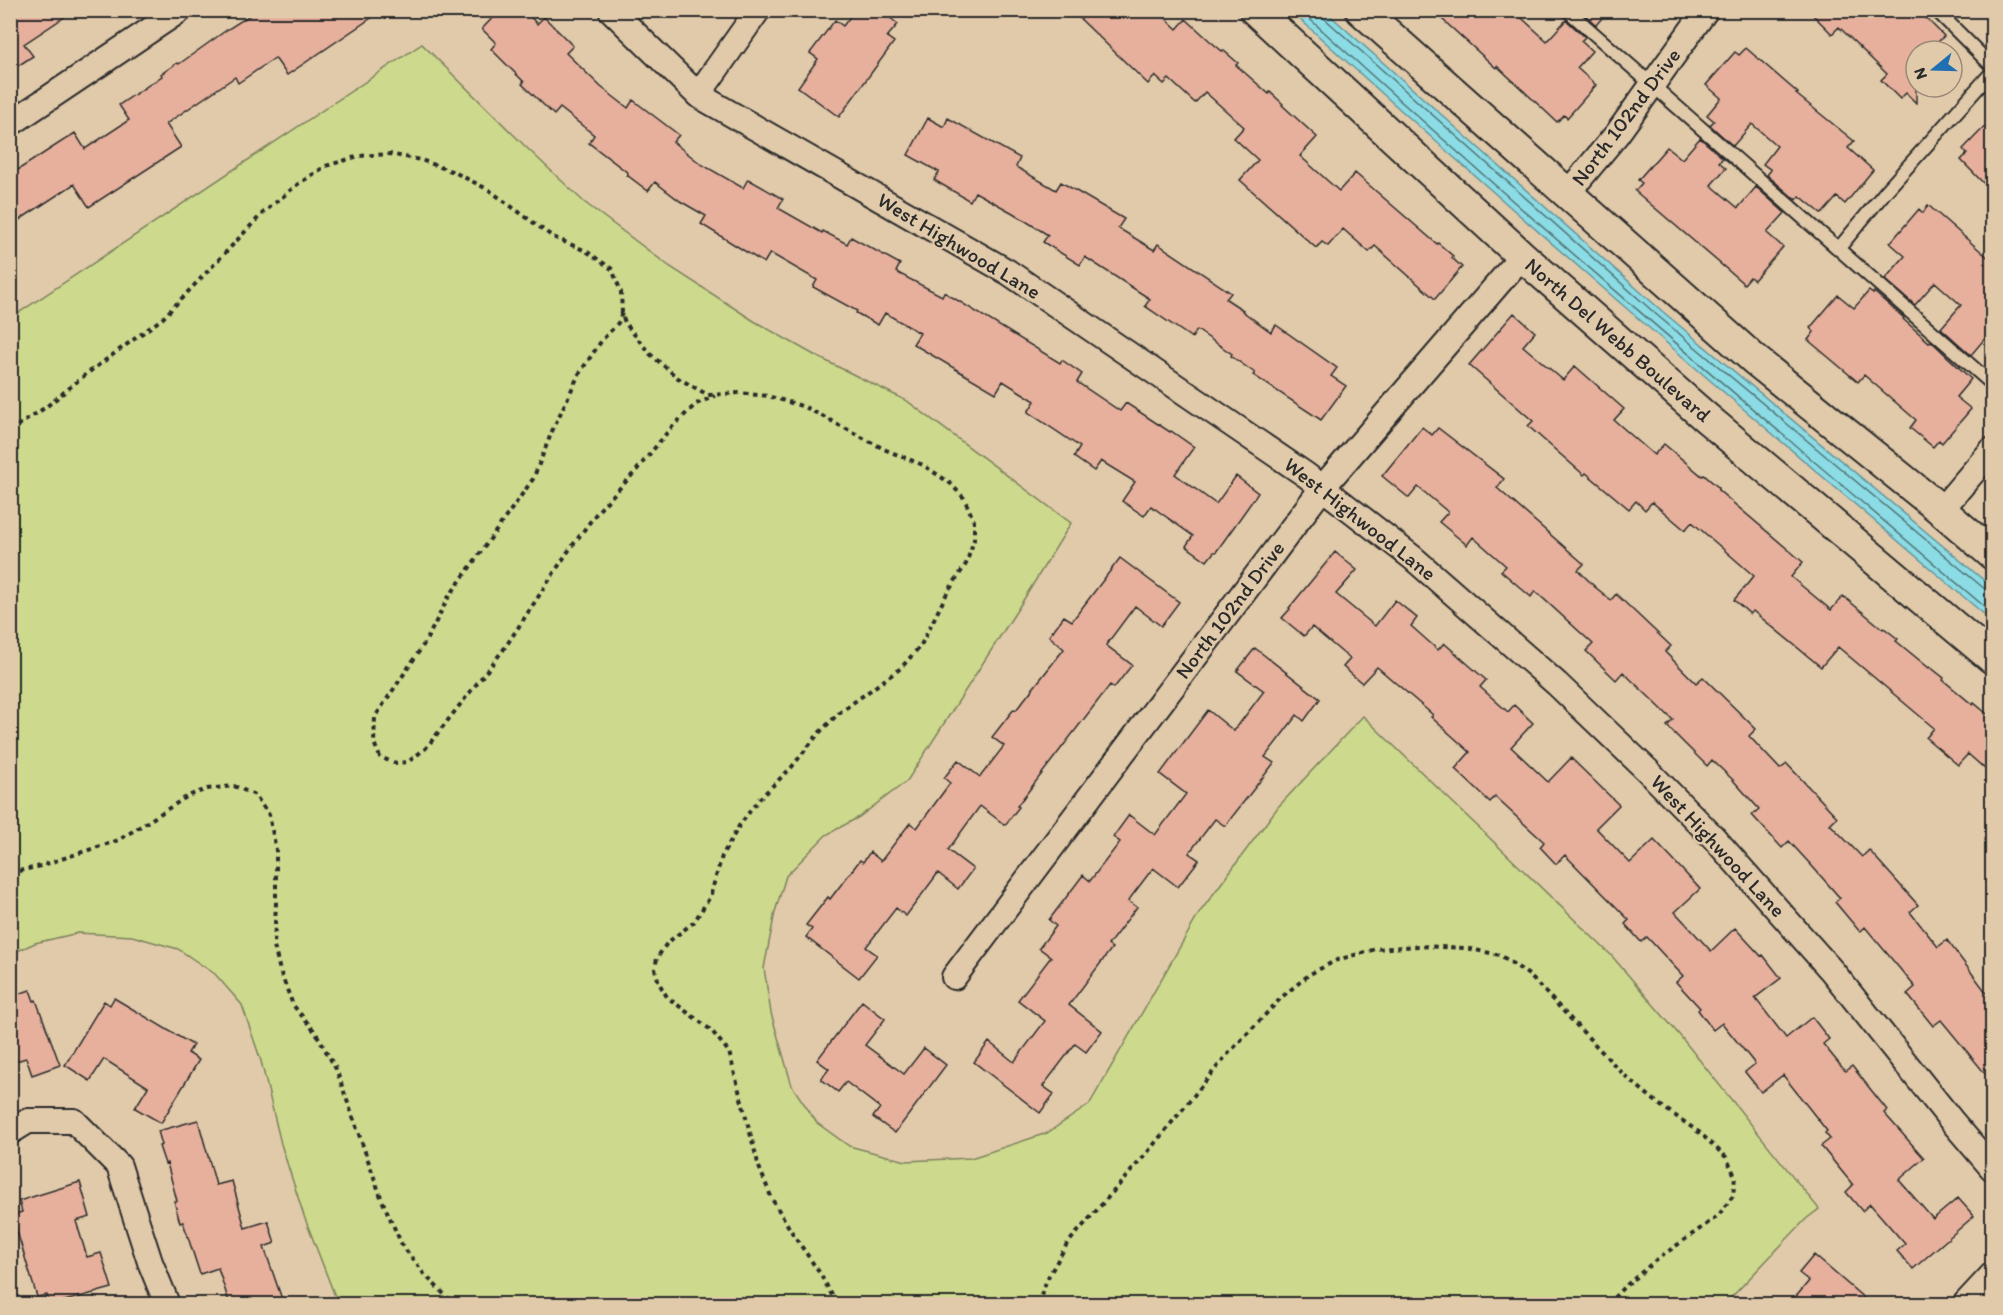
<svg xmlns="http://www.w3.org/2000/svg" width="2003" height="1315" viewBox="0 0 2003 1315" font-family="Itim,sans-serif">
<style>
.green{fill:#cdd98d;stroke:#7c825c;stroke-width:1.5}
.water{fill:#8bdce5;stroke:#65959b;stroke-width:1.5}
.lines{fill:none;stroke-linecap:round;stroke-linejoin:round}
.shore{stroke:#517275;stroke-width:1.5}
.building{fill:#e6b09c;stroke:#2b2b2b;stroke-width:1.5}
.service-casing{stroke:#2b2b2b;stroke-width:16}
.minor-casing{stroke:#2b2b2b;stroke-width:28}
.tertiary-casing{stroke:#2b2b2b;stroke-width:34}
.path{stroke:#2b2b2b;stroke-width:4;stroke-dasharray:4.5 4.5;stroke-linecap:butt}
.service{stroke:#e1caaa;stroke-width:12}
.minor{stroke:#e1caaa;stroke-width:24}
.tertiary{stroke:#e1caaa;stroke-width:30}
.labels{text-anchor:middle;stroke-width:4.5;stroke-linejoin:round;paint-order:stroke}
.street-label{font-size:21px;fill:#2b2b2b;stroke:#e1caaa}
</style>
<rect width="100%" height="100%" fill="#e1caaa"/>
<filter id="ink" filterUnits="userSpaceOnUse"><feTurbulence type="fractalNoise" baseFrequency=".0167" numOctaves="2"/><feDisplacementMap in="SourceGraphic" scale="12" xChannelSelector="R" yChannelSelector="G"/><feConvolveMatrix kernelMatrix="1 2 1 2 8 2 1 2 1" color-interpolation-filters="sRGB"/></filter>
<g filter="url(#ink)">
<path class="green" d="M422,44l105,104 57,54 85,64 85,55 62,35 91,45 164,122 -52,84 -112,174 -48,36 -33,18 -40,41 -11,36 -11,56 7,45 21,73 25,37 32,23 57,15 65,-3 76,-25 42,-28 111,-193 78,-105 85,-91 248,239 70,82 138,172 -13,10 -81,85h-1387l-34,-88 -23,-72 -20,-83 -19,-56 -27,-31 -37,-25 -46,-13 -54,-3 -43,10 -24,11v-636z"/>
<path class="water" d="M1291,11h34l337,300 330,276v34c-236,-201 -472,-401 -701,-610z"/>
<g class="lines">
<path class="shore" d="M1300,10c226,207 459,405 692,603
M1321,10l3,8 334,298 328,274 6,1"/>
</g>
<path class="building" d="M10,10h65l-51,34 9,12 -23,15z
M258,10h125l-96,65 -12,-17 -37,25 -3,-6 -69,47 15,23 -92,60 -15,-23 -64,42v-51l65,-42 10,16 44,-29 -10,-15 43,-29 -1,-2 16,-11 2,1 49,-35z
M500,10h24l13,14 7,-7 29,29 -7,7 35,34 27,21 5,-8 46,35 -6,7 28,22 42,24 5,-9 35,20 -5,9 44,25 1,-2 24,13 4,-7 49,27 -4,8 46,24 2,-4 116,71 2,-3 20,14 -5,8 43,29 6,-8 44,29 1,-1 23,16 -19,27 41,30 20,-28 22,17 -42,59h-2l-7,9 -21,-15 7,-10 -42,-30 -7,10 -22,-15 13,-19 -34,-21 -7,10 -20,-14 6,-10 -52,-35 7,-11 -32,-20 -7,12 -83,-49 7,-11 -35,-20 -7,12 -22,-12 1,-2 -44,-24 4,-7 -47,-27 -6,10 -63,-39 5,-8 -26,-15 -25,-19 -7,9 -21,-16 1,-2 -39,-30 5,-8 -34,-27 -6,7 -32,-31 2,-2 -33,-33 5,-6 -14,-14z
M855,10h25l18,14 -11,13 7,5 -55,75 -41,-30 20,-28 -8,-6 25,-33 8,6z
M1071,10h86l20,19 9,-10 24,22 12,10 1,-1 15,13 -2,2 33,29 1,-2 13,12 -1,1 35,32 -17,19 39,35 16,-18 82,71 1,-1 15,13 -1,2 10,9 -27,32 -60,-53 -6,6 -26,-23 -15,17 -6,-4 -6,6 -76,-68 18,-20 -24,-22 10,-11 -39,-35 -10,11 -26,-24 -5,5 -9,-8 -7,8z
M1432,10h81l34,31 19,-21 19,17 -4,4 11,10 -15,17 19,17 -29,33 -3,-3 -7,7 -60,-56 -1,2z
M1580,10h29l-13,15z
M1808,10h110l26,26 -15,15h-13v52l-10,-10 -6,6 -19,-19 6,-6 -48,-47 -7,7z
M1746,48l52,45 -2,1 58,47 -6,7 25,22 -28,34 -8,-7 -15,17 -22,-18 -4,4 -29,-25 4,-5 -8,-6 14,-18 -25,-22 -19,22 -23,-21 4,-4 -7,-6 14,-17 -15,-13 29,-33 4,3z
M928,118l16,9 4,-9 72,40 -4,9 40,23 5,-8 63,37 -6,9 36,22 4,-6 73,49 -5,6 17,11 -1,1 29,21 5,-7 61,43 -6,8 15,10 -25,34 -68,-45 2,-2 -24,-17 1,-2 -35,-24 -5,8 -47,-32 5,-7 -65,-42 -5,8 -37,-23 5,-7 -35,-22 -38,-21 -5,9 -36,-21 5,-8 -31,-17z
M1992,119v73l-31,-32 6,-6 -4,-5z
M1700,138l23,20 -4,4 7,6 -15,17 27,23 18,-21 29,26 -18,20 16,14 -29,33 -4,-3 -6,7 -109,-93 7,-8 -4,-3 29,-33 15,12z
M1928,205l64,56v69l-21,25 -30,-27 20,-23 -26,-23 -20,23 -30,-26 20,-23 -15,-13 29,-34 4,4z
M1869,291l4,3 1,-2 30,26 -1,1 26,23 2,-1 40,38 -15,18 15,12 -29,34 -3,-3 -6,7 -23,-19 6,-8 -52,-45 -6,7 -50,-42 6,-8 -4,-4 28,-33 16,13z
M1514,313l21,19 -12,14 40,34 12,-14 49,43 -10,11 40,35 10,-11 38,32 2,-1 15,13 -1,2 85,72 -12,15 40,33 12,-14 40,33 1,-1 14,11 -2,2 33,27 1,-1 14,11 -1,2 30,25 1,-2 18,15v57l-24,-21 -10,11 -32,-27 8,-10 -96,-81 -17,20 -68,-56 -3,3 -16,-14 20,-24 -62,-54 -7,8 -33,-28 -7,8 -9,-9 -7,8 -43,-36 -2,2 -56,-49 5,-5 -64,-56z
M1422,427l10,8 6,-7 66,51 -7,9 87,76 -6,6 17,17 16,13 5,-6 55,52 -6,6 31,31 7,-6 53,52 -7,7 31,33 7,-5 50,53 -7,7 32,33 7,-7 16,18 33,37 -8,7 28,35 9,-7 45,60v82l-51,-62 -8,6 -26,-32 8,-7 -50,-60 -5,5 -25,-30 5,-4 -29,-33 -22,-24 -7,7 -30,-33 7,-6 -27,-30 -20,-19 -5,6 -40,-40 6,-6 -50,-48 -7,8 -30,-29 7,-7 -58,-53 -4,6 -30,-26 5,-5 -33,-29 -6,8 -28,-23 9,-10 -30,-25 -9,11 -27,-22z
M1335,552l22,18 -21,24 39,32 20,-26 22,18 -6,8 27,24 6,-7 42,37 -6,7 28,25 6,-7 19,18 -22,24 37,35 23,-24 48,47 -23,23 34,35 24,-23 20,21 26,28 -25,23 36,39 24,-23 26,28 2,-1 18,23 -26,20 31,40 26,-21 17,22 -6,5 22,27 7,-5 35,44 -3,3 40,45 -25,22 34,39 25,-21 16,18 -61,53 -16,-18 8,-7 -35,-40 -8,7 -16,-19 7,-7 -32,-39 9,-7 -5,-6 2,-2 -44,-56 -22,17 -16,-20 10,-8 -33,-41 -9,7 -15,-20 2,-2 -24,-26 7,-6 -36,-39 -6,5 -16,-18 4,-4 -64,-65 -9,9 -16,-17 4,-5 -49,-45 -5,5 -35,-33 15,-17 -39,-35 2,-2 -56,-48 -15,16 -19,-16 7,-8 -38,-32 -8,9 -22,-18 8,-9 -1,-1z
M1120,558l59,44 -18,24 -26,-20 -29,39 26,20 -18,23 -4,-3 -93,121 2,1 -14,18 -25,-19 -32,44 25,19 -15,20 -20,-16 -32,43 -10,-8 -30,39 11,8 -18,23 -53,-41 6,-8 -6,-4 22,-28 2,2 30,-39 3,2 7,-10 11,9 29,-38 7,5 33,-45 -6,-5 14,-18 22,17 24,-31 -12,-9 22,-28 2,1 48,-61 -15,-13 15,-20 8,5z
M1255,648l65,51 -16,22 -7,-6 -32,42 9,6 -49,63 -10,-7 -26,34 10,7 -21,27 -25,-19 -25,33 9,6 -29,38 4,3 -43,57 33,26 -16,21 -11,-8 -32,42 11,8 -14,19 -66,-51 15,-20 25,20 31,-41 -27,-21 33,-43 -12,-9 17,-22 -7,-6 34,-45 7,6 30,-39 -7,-5 16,-22 26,20 31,-41 -26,-20 48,-64 26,21 30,-40 -27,-20z
M30,990l4,11 2,-1 24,65 -28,10 -6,-17 -16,5v-66z
M114,998l79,47 -5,8 11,7 -38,63 -26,-15 13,-21 -44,-28 -14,22 -25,-16 39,-64 6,4z
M862,1001l23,18 -20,26 39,29 20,-26 22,17 -51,68 -22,-16 7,-9 -34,-26 -8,10 -17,-13 8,-10 -12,-9z
M198,1120l18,65 16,-4 13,47 23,-7 7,22 -11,4 20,58h-54l-12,-37 -18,6 -17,-52 -3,1 -6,-22h3l-10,-38 -2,1 -6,-18 3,-1 -4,-14z
M80,1182l10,35 -14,4 11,36 14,-4 11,35 -62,17 -3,-10 -10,2 -25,-82 10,-3 -3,-11z
M1814,1255l58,50h-83l20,-24 -10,-8z"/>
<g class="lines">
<defs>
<path id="service" d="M1567,10l425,374
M1936,10l56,56
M1839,248l47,-57 106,-119"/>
<path id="minor" d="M611,10l87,85 310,177 298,203 107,83 144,126 90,86 67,68 118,133 119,149 41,48
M698,95l60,-85
M10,124l170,-114
M1567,194l50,-60 89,-124
M1941,510l51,-60
M954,977l369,-490 199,-231
M10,1132l18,-11h46l45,45 31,96 17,42
M1965,1304l27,-29"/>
<path id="tertiary" d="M1255,10l267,246 181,159 289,243
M1361,10l394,350 186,150 51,44"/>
</defs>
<use href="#service" class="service-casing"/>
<use href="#minor" class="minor-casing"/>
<use href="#tertiary" class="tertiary-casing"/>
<path class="path" d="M622,313l-4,10 -16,17 -23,34 -26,55 -20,50 -85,119 -22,43 -51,76 -1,26 6,14 14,6 14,-1 18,-14 78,-99 63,-96 31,-42 38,-40 34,-42 26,-25 19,-8
M10,431l36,-24 39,-32 78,-57 100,-105 35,-29 28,-18 33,-10 30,-2 32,6 33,12 35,18 64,47 33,14 26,18 9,23 1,21 3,10 25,31 28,24 30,17 31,-2 29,3 37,11 81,43 37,15 27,18 14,15 10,23v19l-8,24 -20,31 -25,50 -20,23 -62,45 -20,20 -28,35 -32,31 -20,27 -17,30 -12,41 -16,25 -27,21 -10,15 -2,11 4,14 8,14 44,33 18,22 30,115 13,32 21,35 26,38 18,32
M10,873l27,-6 82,-27 69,-44 19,-7 27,-3 21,9 14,20 7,35v53l-2,43 6,25 13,34 23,28 20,36 46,131 20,45 22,29 30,30
M1038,1304l9,-25 20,-35 80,-91 79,-97 57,-60 27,-22 27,-14 39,-11 42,-3 47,2 35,7 29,20 94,99 37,31 40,28 26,24 9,19 -2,20 -15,20 -62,44 -34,29 -14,15"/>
<use href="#service" class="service"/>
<use href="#minor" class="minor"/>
<use href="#tertiary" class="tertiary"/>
</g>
</g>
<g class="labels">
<g class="street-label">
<text transform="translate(1626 117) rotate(-53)" y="7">North 102nd Drive</text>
<text transform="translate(959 246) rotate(31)" y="7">West Highwood Lane</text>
<text transform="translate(1618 340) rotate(41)" y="7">North Del Webb Boulevard</text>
<text transform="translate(1360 519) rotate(38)" y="7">West Highwood Lane</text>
<text transform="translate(1230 610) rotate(-53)" y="7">North 102nd Drive</text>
<text transform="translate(1718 846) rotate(47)" y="7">West Highwood Lane</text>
</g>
</g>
<rect width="2003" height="1315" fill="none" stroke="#e1caaa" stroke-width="36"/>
<rect x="18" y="18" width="1967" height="1279" fill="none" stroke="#2b2b2b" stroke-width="2" filter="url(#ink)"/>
<g transform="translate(1934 69) rotate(251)"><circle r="28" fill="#e1caaa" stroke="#988a77" stroke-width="1.5"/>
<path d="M0-4.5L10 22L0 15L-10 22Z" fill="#1f6fb2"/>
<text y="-9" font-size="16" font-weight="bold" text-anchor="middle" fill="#2b2b2b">N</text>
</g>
</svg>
